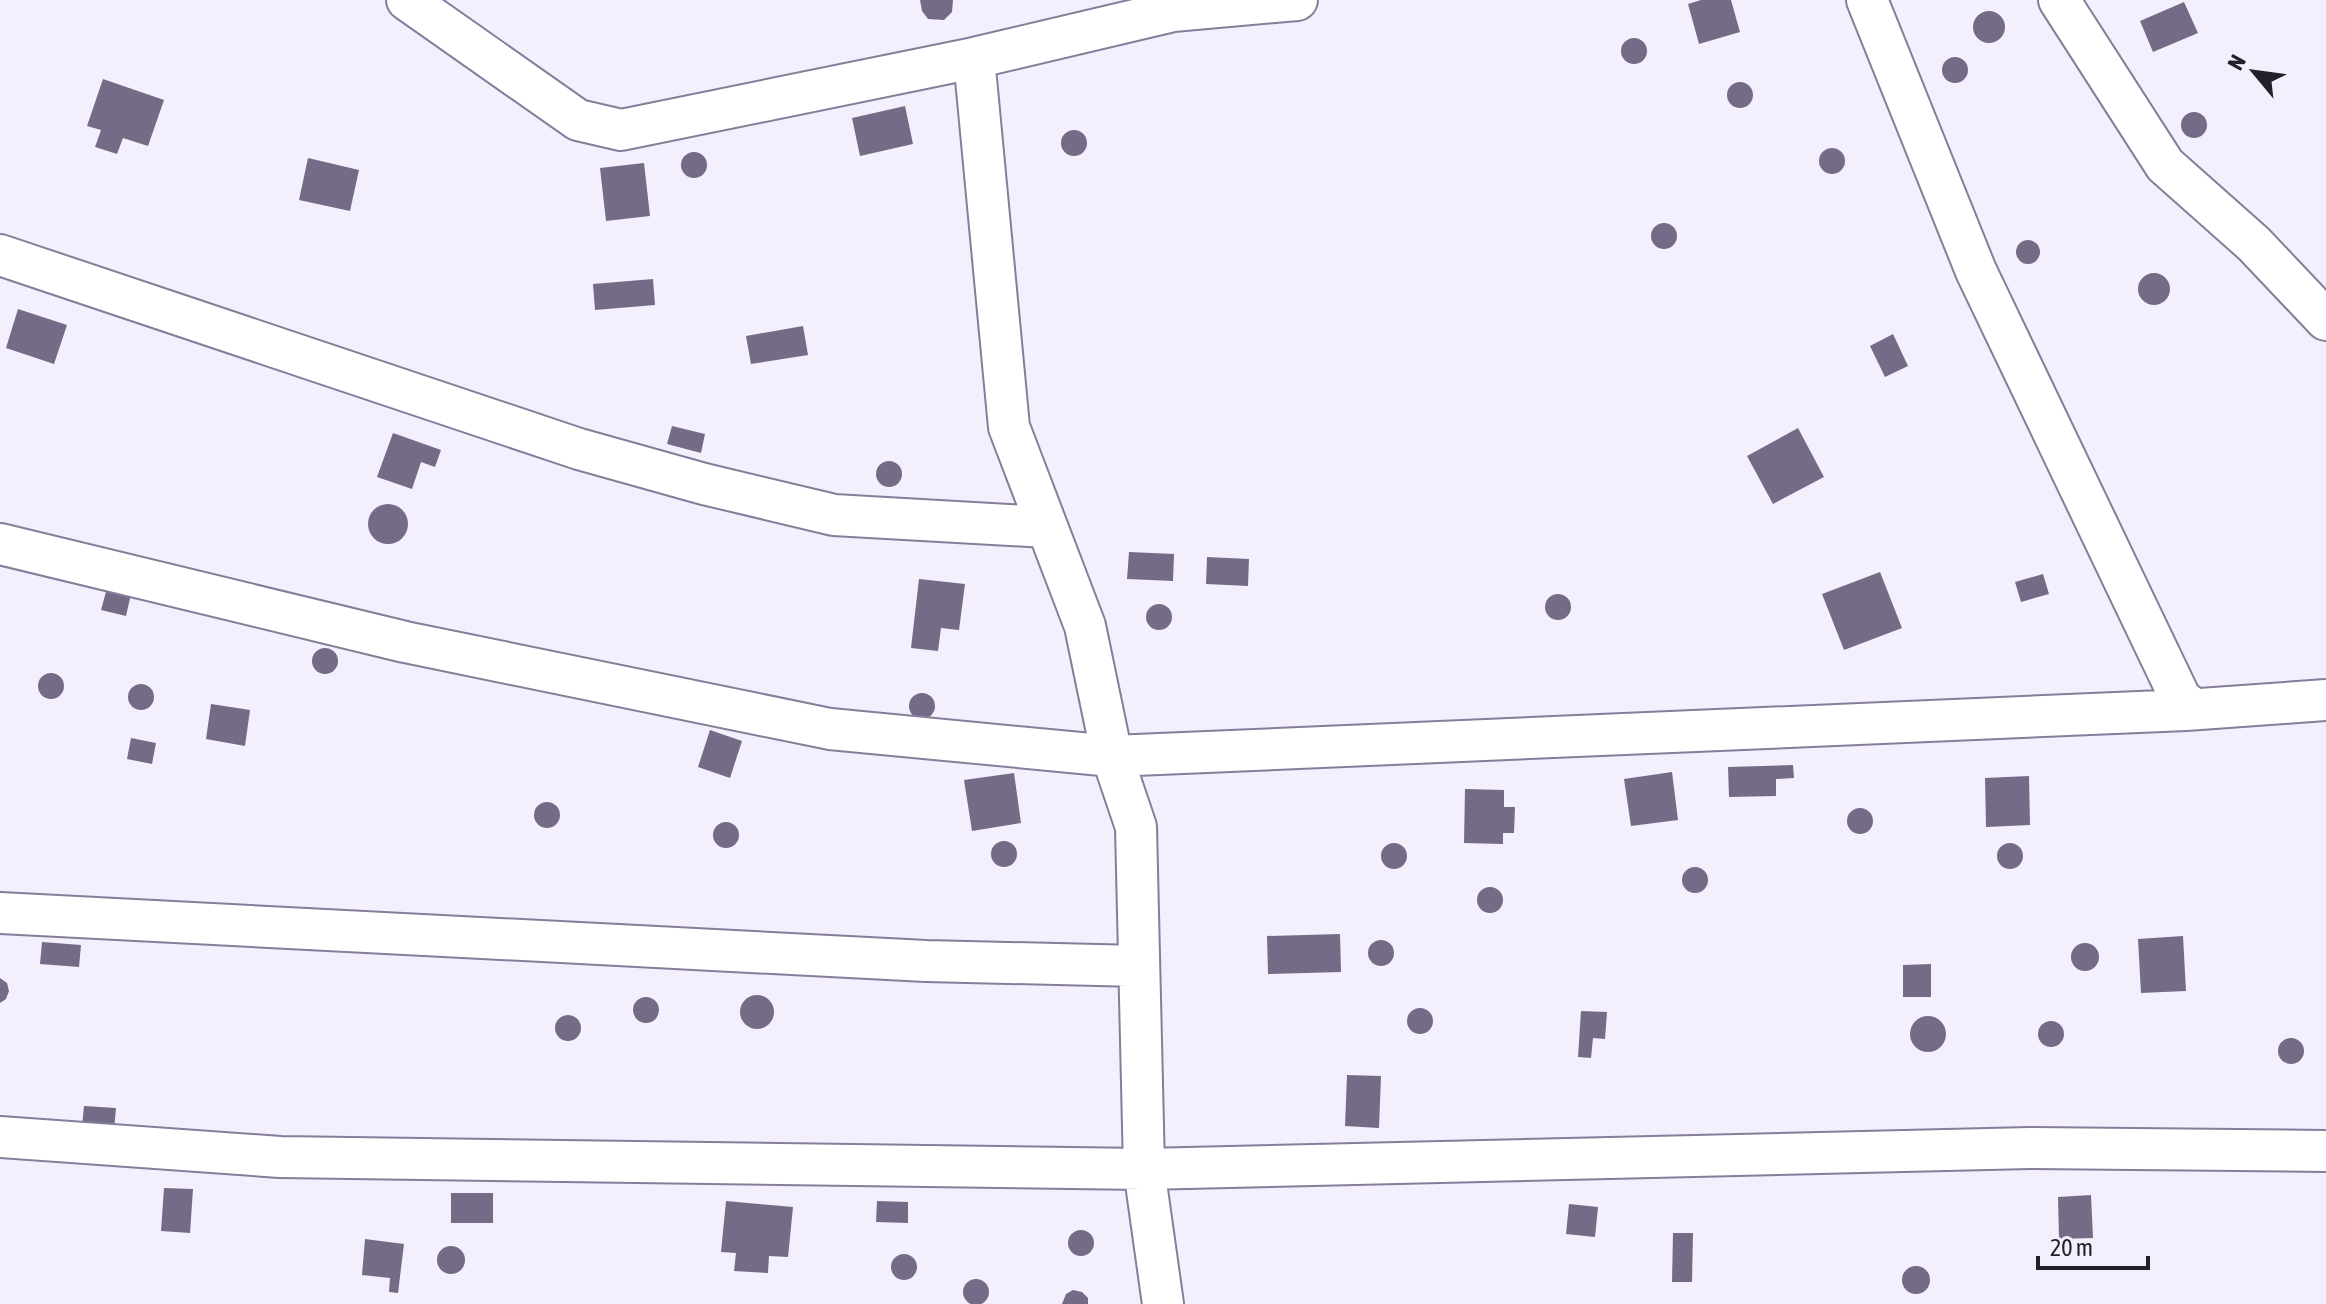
<svg xmlns="http://www.w3.org/2000/svg" width="2326" height="1304" viewBox="0 0 2326 1304" font-family="'Asap Condensed',sans-serif">
<style>
.building{fill:#746c87}
.lines{fill:none;stroke-linecap:round;stroke-linejoin:round}
.street-casing{stroke:#857d99;stroke-width:44}
.street{stroke:#fff;stroke-width:40}
</style>
<rect width="100%" height="100%" fill="#f3effc"/>
<path class="building" d="M920,0h33l-1,12 -8,8 -16,-1 -6,-8z
M1701,0h30l9,32 -41,12 -11,-40z
M2184,2l14,31 -45,19 -13,-31z
M1973 27a16 16 0 1 1 32 0a16 16 0 1 1-32 0Z
M1621 51a13 13 0 1 1 26 0a13 13 0 1 1-26 0Z
M1942 70a13 13 0 1 1 26 0a13 13 0 1 1-26 0Z
M103,79l61,21 -16,46 -25,-8 -6,16 -22,-7 6,-17 -14,-4z
M1727 95a13 13 0 1 1 26 0a13 13 0 1 1-26 0Z
M905,106l8,38 -53,12 -8,-38z
M2181 125a13 13 0 1 1 26 0a13 13 0 1 1-26 0Z
M1061 143a13 13 0 1 1 26 0a13 13 0 1 1-26 0Z
M1819 161a13 13 0 1 1 26 0a13 13 0 1 1-26 0Z
M681 165a13 13 0 1 1 26 0a13 13 0 1 1-26 0Z
M308,158l51,12 -9,41 -51,-11z
M644,163l6,53 -44,5 -6,-53z
M1651 236a13 13 0 1 1 26 0a13 13 0 1 1-26 0Z
M2016 252a12 12 0 1 1 24 0a12 12 0 1 1-24 0Z
M2138 289a16 16 0 1 1 32 0a16 16 0 1 1-32 0Z
M653,279l2,26 -60,5 -2,-26z
M18,309l49,16 -13,39 -48,-16z
M803,326l5,29 -57,9 -5,-28z
M1893,334l15,32 -23,11 -15,-31z
M672,426l33,8 -4,19 -34,-9z
M1798,428l26,49 -51,27 -26,-48z
M393,433l48,17 -6,17 -14,-5 -9,27 -35,-12z
M876 474a13 13 0 1 1 26 0a13 13 0 1 1-26 0Z
M368 524a20 20 0 1 1 40 0a20 20 0 1 1-40 0Z
M1129,552l45,2 -1,27 -46,-2z
M1207,557l42,2 -1,27 -42,-2z
M1880,572l22,56 -58,22 -22,-56z
M2043,574l6,20 -28,8 -6,-20z
M919,579l46,5 -6,46 -18,-2 -3,23 -27,-3z
M107,588l24,6 -5,22 -25,-6z
M1545 607a13 13 0 1 1 26 0a13 13 0 1 1-26 0Z
M1146 617a13 13 0 1 1 26 0a13 13 0 1 1-26 0Z
M312 661a13 13 0 1 1 26 0a13 13 0 1 1-26 0Z
M38 686a13 13 0 1 1 26 0a13 13 0 1 1-26 0Z
M128 697a13 13 0 1 1 26 0a13 13 0 1 1-26 0Z
M909 706a13 13 0 1 1 26 0a13 13 0 1 1-26 0Z
M211,704l39,6 -5,36 -39,-7z
M710,730l32,11 -12,37 -32,-11z
M131,738l25,5 -4,21 -25,-5z
M1793,765l1,13 -18,1v17l-47,1 -1,-30z
M1672,772l6,48 -47,6 -7,-47z
M1014,773l7,50 -49,8 -8,-51z
M2029,776l1,49 -44,2 -1,-49z
M1465,789l39,1v17h11l-1,26h-11v11l-39,-1z
M534 815a13 13 0 1 1 26 0a13 13 0 1 1-26 0Z
M1847 821a13 13 0 1 1 26 0a13 13 0 1 1-26 0Z
M713 835a13 13 0 1 1 26 0a13 13 0 1 1-26 0Z
M991 854a13 13 0 1 1 26 0a13 13 0 1 1-26 0Z
M1997 856a13 13 0 1 1 26 0a13 13 0 1 1-26 0Z
M1381 856a13 13 0 1 1 26 0a13 13 0 1 1-26 0Z
M1682 880a13 13 0 1 1 26 0a13 13 0 1 1-26 0Z
M1477 900a13 13 0 1 1 26 0a13 13 0 1 1-26 0Z
M1340,934l1,38 -73,2 -1,-38z
M2183,936l3,55 -45,2 -3,-54z
M1368 953a13 13 0 1 1 26 0a13 13 0 1 1-26 0Z
M42,942l39,3 -2,22 -39,-3z
M2071 957a14 14 0 1 1 28 0a14 14 0 1 1-28 0Z
M1931,964v33h-28v-32z
M0,978l7,5 2,8 -3,8 -6,4z
M740 1012a17 17 0 1 1 34 0a17 17 0 1 1-34 0Z
M633 1010a13 13 0 1 1 26 0a13 13 0 1 1-26 0Z
M1407 1021a13 13 0 1 1 26 0a13 13 0 1 1-26 0Z
M1581,1011l26,1 -2,27 -12,-1 -2,20 -13,-1z
M555 1028a13 13 0 1 1 26 0a13 13 0 1 1-26 0Z
M1910 1034a18 18 0 1 1 36 0a18 18 0 1 1-36 0Z
M2038 1034a13 13 0 1 1 26 0a13 13 0 1 1-26 0Z
M2278 1051a13 13 0 1 1 26 0a13 13 0 1 1-26 0Z
M1347,1075l34,1 -2,52 -34,-2z
M84,1106l32,2 -2,22 -32,-3z
M164,1188l29,1 -3,44 -29,-2z
M451,1193h42v30h-42z
M2091,1195l2,43 -34,1 -1,-42z
M726,1201l67,6 -5,50 -19,-1 -1,17 -34,-2 2,-18 -15,-1z
M877,1201l31,1v21l-32,-1z
M1569,1204l29,3 -3,30 -29,-3z
M1068 1243a13 13 0 1 1 26 0a13 13 0 1 1-26 0Z
M1673,1233h20l-1,49h-20z
M365,1239l39,5 -6,49 -9,-1 1,-14 -28,-3z
M437 1260a14 14 0 1 1 28 0a14 14 0 1 1-28 0Z
M891 1267a13 13 0 1 1 26 0a13 13 0 1 1-26 0Z
M1902 1280a14 14 0 1 1 28 0a14 14 0 1 1-28 0Z
M963 1292a13 13 0 1 1 26 0a13 13 0 1 1-26 0Z
M1073,1290l9,2 6,6v6h-26l4,-10z"/>
<g class="lines">
<defs>
<path id="street" d="M407,0l171,120 43,10 353,-72 199,-47 124,-11
M1867,0l109,271 210,439v-7
M2059,0l106,165 89,79 72,76
M974,58l35,369 76,199 27,130 24,71 8,342 19,135
M0,255l579,194 125,35 130,31 212,12
M0,544l405,98 425,87 282,27 1074,-46 140,-10
M0,913l926,48 213,5
M0,1137l280,20 864,12 886,-21 296,3"/>
</defs>
<use href="#street" class="street-casing"/>
<use href="#street" class="street"/>
</g>
<g transform="translate(2254 72) rotate(299)" stroke="#f3effc" stroke-width="6" paint-order="stroke">
<path d="M0-6L14 30L0 20L-14 30Z" fill="#23202b"/>
<text y="-12" font-size="22" font-weight="bold" text-anchor="middle" fill="#23202b">N</text>
</g>
<path d="M2038 1256v12h110v-12" fill="none" stroke="#23202b" stroke-width="4"/>
<text x="2050" y="1256" font-size="24" fill="#23202b" stroke="#f3effc" stroke-width="6" paint-order="stroke">20 m</text>
</svg>
